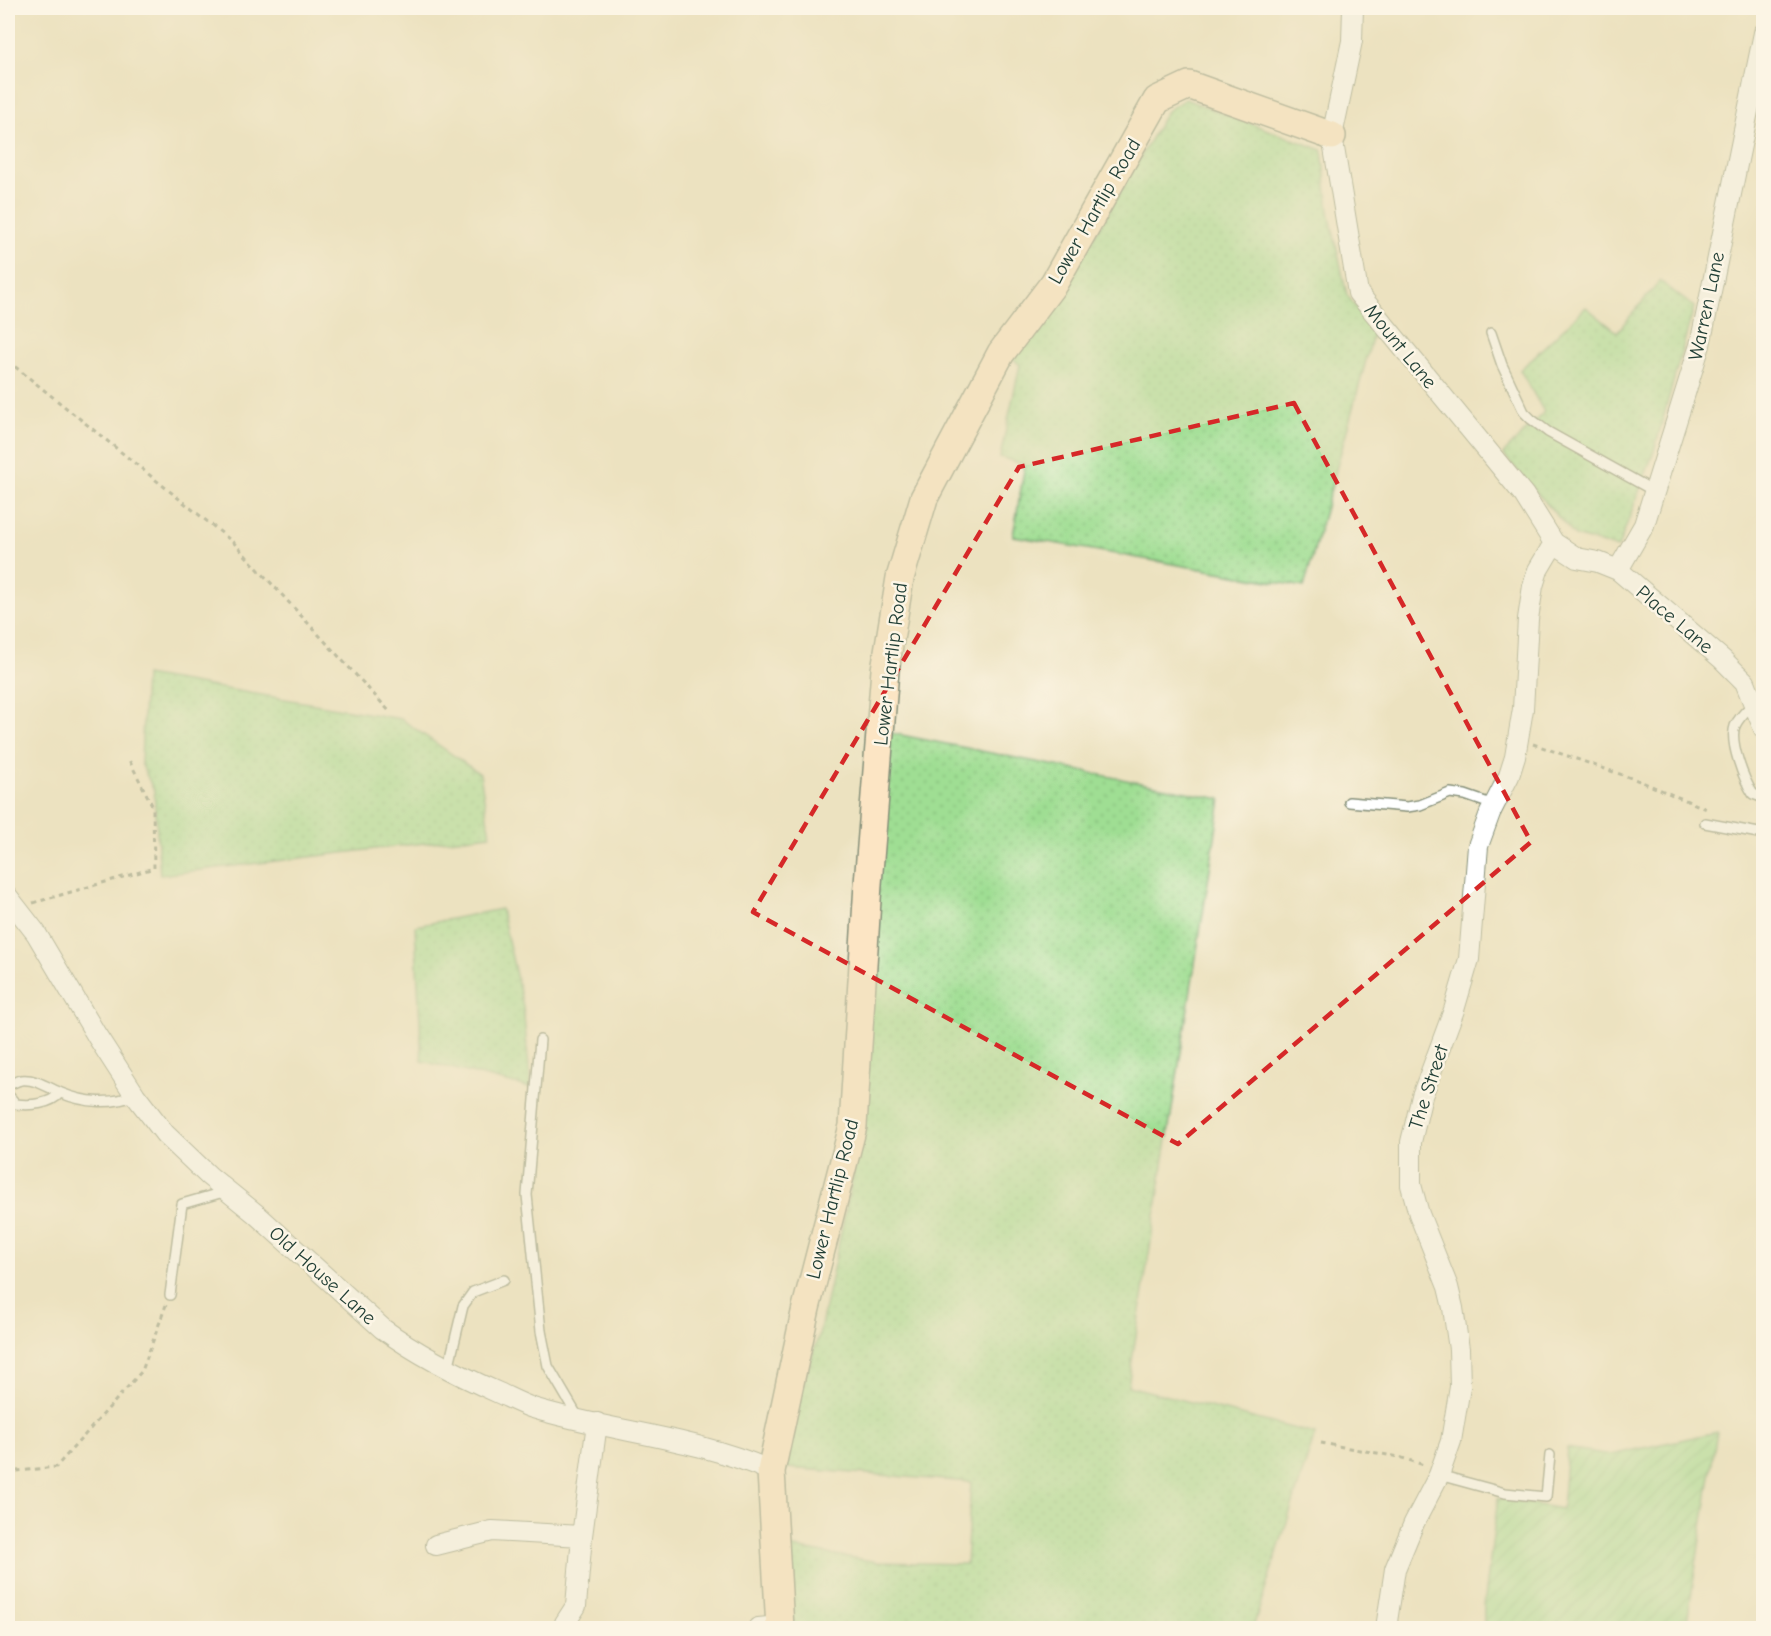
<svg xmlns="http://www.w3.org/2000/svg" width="1771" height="1636" viewBox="0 0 1771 1636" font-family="'Comic Neue',sans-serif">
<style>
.grass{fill:url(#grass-dots);stroke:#5f8e64;stroke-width:1.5}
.garden{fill:url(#garden-furrows);stroke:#5f8e64;stroke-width:1.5}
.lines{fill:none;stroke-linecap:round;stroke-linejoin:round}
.lane-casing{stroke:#86907a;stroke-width:12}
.street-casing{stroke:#86907a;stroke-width:22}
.secondary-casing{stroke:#86907a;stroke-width:30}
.path{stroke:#86907a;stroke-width:3;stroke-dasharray:4.5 4.5;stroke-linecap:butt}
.lane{stroke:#fff;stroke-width:9}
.street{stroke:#fff;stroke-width:20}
.secondary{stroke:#fce5c4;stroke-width:27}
.marked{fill:none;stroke:#d62828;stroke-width:4.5;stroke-dasharray:12 8;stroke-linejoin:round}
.labels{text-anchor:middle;stroke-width:5;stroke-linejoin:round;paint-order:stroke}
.street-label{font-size:20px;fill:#1f3d34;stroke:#fcf5e5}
</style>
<defs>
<pattern id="grass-dots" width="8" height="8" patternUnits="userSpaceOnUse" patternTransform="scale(1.5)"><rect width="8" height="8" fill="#9fde93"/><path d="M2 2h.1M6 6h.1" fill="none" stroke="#88bf7f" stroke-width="1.8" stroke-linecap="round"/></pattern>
<pattern id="garden-furrows" width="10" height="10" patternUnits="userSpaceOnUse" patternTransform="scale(1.5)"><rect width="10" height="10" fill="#9fde93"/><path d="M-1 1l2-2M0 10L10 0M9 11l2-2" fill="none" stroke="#88bf7f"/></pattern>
</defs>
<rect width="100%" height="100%" fill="#fcf5e5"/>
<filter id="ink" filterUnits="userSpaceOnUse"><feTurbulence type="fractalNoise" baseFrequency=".0167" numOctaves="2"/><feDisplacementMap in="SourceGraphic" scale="12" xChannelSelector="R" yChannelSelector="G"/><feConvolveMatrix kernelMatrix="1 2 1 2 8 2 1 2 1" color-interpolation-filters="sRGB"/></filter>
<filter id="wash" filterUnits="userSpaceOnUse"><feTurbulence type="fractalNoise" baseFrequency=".008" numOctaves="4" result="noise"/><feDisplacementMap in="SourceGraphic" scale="24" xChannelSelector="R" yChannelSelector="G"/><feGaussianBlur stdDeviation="1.35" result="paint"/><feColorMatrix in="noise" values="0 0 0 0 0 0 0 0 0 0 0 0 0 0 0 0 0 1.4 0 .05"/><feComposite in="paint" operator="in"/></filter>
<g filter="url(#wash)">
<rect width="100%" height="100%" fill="#ece2c0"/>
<path class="grass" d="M1185,99l137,51 7,62 18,83 27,36 -70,256 -291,-51 12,-71 -25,-8 20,-92 -12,-11 55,-64 104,-179z
M1660,281l34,26 -40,144 -36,97 -43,-12 -72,-82 41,-42 -24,-42 66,-63 31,25z
M145,675l256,44 79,55 10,61 -330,40 -6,-84 -13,-28z
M886,732l335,67 -93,587 187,48 -62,194h-461l-10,-82 96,16 88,2 5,-82 -196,-15 44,-132 44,-206z
M501,909l22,97 8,82 -109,-27 -7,-135z"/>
<path class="garden" d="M1717,1432l-31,196h-202v-22l14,-108 64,11 5,-61 44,7z"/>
</g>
<g filter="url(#ink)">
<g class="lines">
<defs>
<path id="lane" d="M1491,333l11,32 22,47 7,7 17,13 106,59
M1753,704c-6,6 -14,13 -18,22 -6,16 9,54 18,68l11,4
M1349,802l58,5 13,-2 30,-12 15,2 29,10
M1705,823l59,11
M540,1040l-13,155 14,136 7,35 30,51
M8,1085c4,-1 8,-4 13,-5 14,-2 28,8 40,13 24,10 51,12 74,2
M8,1095l8,9c15,2 35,0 44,-11
M170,1295l12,-91 45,-13
M448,1369l15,-63 10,-14 31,-12
M1439,1475l66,18 41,4 4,-42"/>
<path id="street" d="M1353,8l-1,33 -20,95 26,157 166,202 30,48 23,15 21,4 20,8 104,89 23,23 19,47
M1618,570l26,-45 56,-180 64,-312
M8,897l28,36 61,103 38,59 30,39 44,42 47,38 127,115c36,26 75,46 116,64 11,5 22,11 34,15 78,24 163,29 238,63
M436,1545l56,-14 90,5
M564,1628l1,-5 11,-17 6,-70 15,-113
M758,1628l22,-2
M1386,1628l9,-59 19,-46 25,-48 12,-34 9,-54 -1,-38 -6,-41 -5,-21 -29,-73 -8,-29v-43l11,-46 32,-86 15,-51 9,-113 12,-33 19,-37 6,-19 8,-48 5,-90 5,-33 5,-16 16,-27"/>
<path id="secondary" d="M780,1628l-9,-157 35,-163 47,-182 15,-242 17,-214 15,-92 24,-80 77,-145 53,-70 103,-183 32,-15 143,51"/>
</defs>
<use href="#lane" class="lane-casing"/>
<use href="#street" class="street-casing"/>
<use href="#secondary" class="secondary-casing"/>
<path class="path" d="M8,361l226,182 157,170
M1533,744l104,36 72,30
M33,903l121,-35 -1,-61 -25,-49
M1321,1443l78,14 25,8
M8,1472l48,-5 86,-96 24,-66"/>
<use href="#lane" class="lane"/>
<use href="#street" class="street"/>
<use href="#secondary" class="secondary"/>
</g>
</g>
<path d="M0 0H1771V1636H0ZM1294,403l237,439 -353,302 -425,-232 266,-445z" fill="#ece2c0" fill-opacity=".55" fill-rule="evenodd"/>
<path class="marked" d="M1294,403l237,439 -353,302 -425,-232 266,-445z"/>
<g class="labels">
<g class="street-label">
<text transform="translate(1094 211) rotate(-60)" y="7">Lower Hartlip Road</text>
<text transform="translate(1706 306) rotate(-78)" y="7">Warren Lane</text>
<text transform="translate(1401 346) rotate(51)" y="7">Mount Lane</text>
<text transform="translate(1675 619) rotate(40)" y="7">Place Lane</text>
<text transform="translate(890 664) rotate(-83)" y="7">Lower Hartlip Road</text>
<text transform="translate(1428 1087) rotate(-72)" y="7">The Street</text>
<text transform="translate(832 1199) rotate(-76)" y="7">Lower Hartlip Road</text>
<text transform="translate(323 1275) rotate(42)" y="7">Old House Lane</text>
</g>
</g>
<rect width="1771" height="1636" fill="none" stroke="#fcf5e5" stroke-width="30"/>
</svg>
